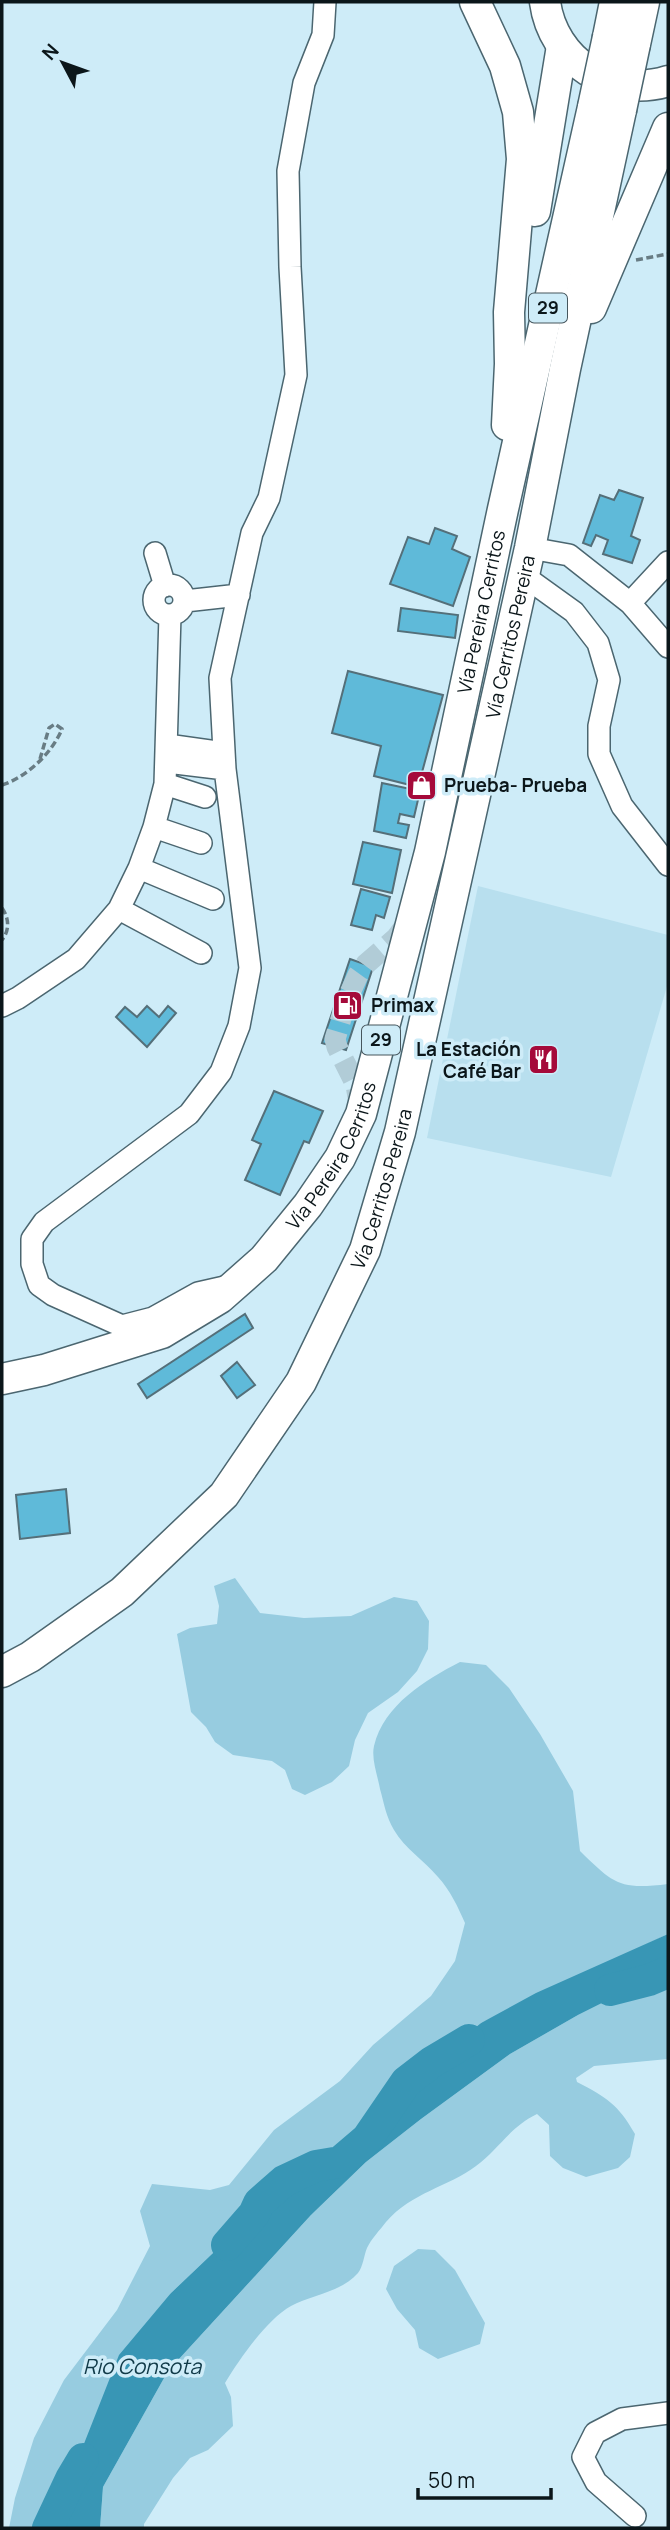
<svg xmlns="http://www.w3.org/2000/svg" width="670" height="2530" viewBox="0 0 670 2530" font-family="Manrope,sans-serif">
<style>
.built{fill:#b8dfee}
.green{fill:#97cce0}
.water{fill:#3896b5}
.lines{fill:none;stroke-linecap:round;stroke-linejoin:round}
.river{stroke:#3896b5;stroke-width:32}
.building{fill:#5fbad9;stroke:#546f79;stroke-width:2}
.minor-tunnel{stroke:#b1ccd7;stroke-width:21;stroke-dasharray:21 10;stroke-linecap:butt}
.minor-casing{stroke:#4b6670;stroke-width:24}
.highway-casing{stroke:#4b6670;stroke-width:33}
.path{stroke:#687c84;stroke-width:3.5;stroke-dasharray:7 3.5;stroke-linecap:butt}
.minor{stroke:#fff;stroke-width:21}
.highway{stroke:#fff;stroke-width:30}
.highway-bridge-casing{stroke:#4b6670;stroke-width:33;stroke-linecap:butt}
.highway-bridge{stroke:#fff;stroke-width:30}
.labels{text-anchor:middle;stroke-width:7;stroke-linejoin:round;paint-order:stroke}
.shield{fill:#ceecf8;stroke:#46565d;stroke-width:2}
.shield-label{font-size:18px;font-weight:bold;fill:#0b161a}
.street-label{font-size:19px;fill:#0b161a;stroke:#ceecf8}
.poi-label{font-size:19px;font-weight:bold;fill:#0b161a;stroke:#ceecf8;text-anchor:start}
.water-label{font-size:21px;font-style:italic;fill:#103a48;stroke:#ceecf8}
</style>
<rect width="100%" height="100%" fill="#ceecf8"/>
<path class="built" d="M478,886l190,49v48l-57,194 -184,-39z"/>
<path class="green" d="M235,1578l25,35 44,5 47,-2 43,-19 23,4 12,20 -1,28 -11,22 -19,21 -30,21 -13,27 -6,26 -17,16 -27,13 -13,-6 -7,-19 -13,-9 -39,-6 -18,-13 -9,-15 -15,-15 -14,-78 13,-6 27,-4 2,-18 -5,-20z
M460,1662l26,3 23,23 31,46 33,57 7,60c34,33 39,39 88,33v50l-187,89 -49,39 -116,104 -62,48 -83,79 -112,214v21h-50l6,-30 19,-60 30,-58 53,-70 33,-64 -10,-35 12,-27 58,6 19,-5 45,-55 66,-49 33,-36 58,-49 24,-35 10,-38c-7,-16 -15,-33 -27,-46 -14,-17 -33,-28 -44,-47 -8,-13 -10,-27 -14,-41 -2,-12 -9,-30 -6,-43 10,-41 51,-66 86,-84z
M668,1970v89l-74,7 -18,12 1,4c29,15 41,22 58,52l-5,23 -12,11 -32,9 -23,-9 -13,-12 -1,-31 -12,-11c-26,12 -38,35 -61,52 -28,21 -64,26 -90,56 -6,8 -15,17 -19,26 -3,7 -4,19 -9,25 -16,19 -47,22 -67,33 -24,13 -52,54 -66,77l6,14 2,29 -25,24 -18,8 -17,20 -29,46v4h-44l3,-41 65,-116 143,-156 55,-53 55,-43 89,-65 68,-39z
M418,2249l17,1 20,20 30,53 -5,21 -42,15 -19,-11 -4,-18 -18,-21 -11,-20 8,-23z"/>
<path class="water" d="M668,1934v36l-90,45 -68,39 -89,65 -55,43 -55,53 -143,156 -65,116 -3,41h-41v-21l60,-152 52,-62 83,-79 62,-48 116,-104 49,-39 55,-30z"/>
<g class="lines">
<path class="river" d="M610,1990l39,-10 19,-8
M227,2245l27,-31 5,-11 25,-22 32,-15 24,-4 27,-23 39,-57 26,-20 37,-22
M48,2528l23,-49 12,-20"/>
</g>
<path class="building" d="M619,490l24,8 -12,38 9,4 -8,23 -29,-9 5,-14 -12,-5 -5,11 -8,-3 17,-48 14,5z
M435,528l22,8 -5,13 18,8 -17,49 -63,-22 18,-47 21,7z
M401,608l57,7 -3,23 -57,-7z
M348,671l95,24 -25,92 -44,-11 7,-30 -49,-13z
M382,783l38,8 -6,26 -14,-3 -2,9 11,2 -3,13 -32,-7z
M363,842l38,8 -9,43 -39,-9z
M361,889l29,8 -6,21 -8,-3 -4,15 -21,-5z
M350,959l23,8 -27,83 -24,-7z
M147,1006l12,11 9,-11 8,7 -29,34 -31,-30 9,-10 12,10z
M274,1091l49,20 -14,32 -5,-2 -24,54 -35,-15 16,-36 -9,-4z
M245,1314l8,14 -106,70 -9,-14z
M237,1362l18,23 -18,13 -16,-22z
M66,1489l4,44 -50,6 -4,-44z"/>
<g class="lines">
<path class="minor-tunnel" d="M360,1109l-4,-24 -19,-38 -2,-8 11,-37 12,-27 8,-11 30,-26 12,-16"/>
<defs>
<path id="minor" d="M530,548l39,7 61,48 38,44
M155,553l10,33
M524,576l50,36 24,31 11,37 -10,46v28l23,52 46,59
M154 600a15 15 0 1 1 30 0a15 15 0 1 1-30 0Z
M185,601l54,-6
M630,603l38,-41
M167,745l57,8
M167,762l58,7
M165,784l40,13
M154,827l47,16
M139,868l74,31
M119,909l82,44
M2,1006l16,-8 58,-39 43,-50 20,-41 15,-41 11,-43 5,-169
M229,1286l-31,7 -45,25 -31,8 -69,-31 -14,-10 -7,-21v-25l12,-17 145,-108 32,-42 18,-46 11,-58 -25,-199 -5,-91 32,-145 17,-35 27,-123 -6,-108 -2,-96 16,-88 19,-48 2,-33
M635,2516l-39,-34 -13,-25 12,-24 27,-14 46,-6"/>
<g id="highway">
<path d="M475,2l30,64 13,46 4,47 -13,153 1,52 -3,61"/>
<path d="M545,2c8,59 66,97 123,79"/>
<path d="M608,37l7,-35"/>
<path d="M635,44l9,-42"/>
<path d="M535,211l27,-165"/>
<path d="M591,308l77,-180"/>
<path id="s1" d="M2,1379l42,-9 118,-37 58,-35 44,-39 44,-54 32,-47 21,-44 69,-262 73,-343 90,-402"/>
<path id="s2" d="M2,1672l28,-15 92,-65 102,-97 77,-113 64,-132 35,-118 130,-584 35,-179 56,-259"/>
</g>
</defs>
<use href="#minor" class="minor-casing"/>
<use href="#highway" class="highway-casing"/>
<path class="path" d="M636,260l32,-6
M2,785c25,-8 50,-32 60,-56l-7,-5 -6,4 -9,31
M2,908c7,10 8,22 0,32"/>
<use href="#minor" class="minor"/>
<use href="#highway" class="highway"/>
<defs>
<path id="highway-bridge" d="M593,107l15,-70
M621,110l14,-66"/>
</defs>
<use href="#highway-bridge" class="highway-bridge-casing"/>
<use href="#highway-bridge" class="highway-bridge"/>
</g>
<defs>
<symbol id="shop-square" viewBox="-11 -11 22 22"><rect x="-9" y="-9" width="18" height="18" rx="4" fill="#a50a3a" stroke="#ceecf8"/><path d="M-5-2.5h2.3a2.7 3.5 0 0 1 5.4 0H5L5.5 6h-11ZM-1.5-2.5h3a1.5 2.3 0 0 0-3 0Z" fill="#fff"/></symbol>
<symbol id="fuel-square" viewBox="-11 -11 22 22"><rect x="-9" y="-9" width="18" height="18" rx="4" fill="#a50a3a" stroke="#ceecf8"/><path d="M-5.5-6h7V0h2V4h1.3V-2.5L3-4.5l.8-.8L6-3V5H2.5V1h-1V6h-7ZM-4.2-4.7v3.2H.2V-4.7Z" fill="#fff"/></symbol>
<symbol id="restaurant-square" viewBox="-11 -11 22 22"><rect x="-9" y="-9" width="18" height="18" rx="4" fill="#a50a3a" stroke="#ceecf8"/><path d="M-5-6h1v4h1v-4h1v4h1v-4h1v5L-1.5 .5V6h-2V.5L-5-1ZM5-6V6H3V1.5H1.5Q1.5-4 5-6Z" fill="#fff"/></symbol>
</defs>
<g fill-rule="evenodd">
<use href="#shop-square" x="404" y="768" width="35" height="35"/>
<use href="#fuel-square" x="330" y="988" width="35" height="35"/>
<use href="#restaurant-square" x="526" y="1042" width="35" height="35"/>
</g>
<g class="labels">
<g class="shield">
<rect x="529" y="293.5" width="38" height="29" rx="5"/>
<rect x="362" y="1025.5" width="38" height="29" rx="5"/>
</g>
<g class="shield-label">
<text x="548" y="314">29</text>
<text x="381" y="1046">29</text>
</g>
<g class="street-label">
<text dy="7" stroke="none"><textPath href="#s1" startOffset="985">Vía Pereira Cerritos</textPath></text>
<text dy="7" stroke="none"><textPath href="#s2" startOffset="1199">Vía Cerritos Pereira</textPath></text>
<text dy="7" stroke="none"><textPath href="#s1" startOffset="418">Vía Pereira Cerritos</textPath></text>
<text dy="7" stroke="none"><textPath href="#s2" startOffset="632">Vía Cerritos Pereira</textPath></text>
</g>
<g class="poi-label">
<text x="444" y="792">Prueba- Prueba</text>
<text x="371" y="1012">Primax</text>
<text x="521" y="1056" text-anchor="end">La Estación<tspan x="521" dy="22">Café Bar</tspan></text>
</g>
<g class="water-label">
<text x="142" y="2374">Rio Consota</text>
</g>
</g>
<rect width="670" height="2530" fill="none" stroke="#0b161a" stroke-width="7"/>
<g transform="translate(63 63) rotate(311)" stroke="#ceecf8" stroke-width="5" paint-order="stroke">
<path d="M0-5L12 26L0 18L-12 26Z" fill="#0b161a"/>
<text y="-10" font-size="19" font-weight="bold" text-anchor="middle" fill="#0b161a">N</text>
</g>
<path d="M418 2488v10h133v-10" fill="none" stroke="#0b161a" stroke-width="3.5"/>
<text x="428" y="2488" font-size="21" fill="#0b161a" stroke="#ceecf8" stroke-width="5" paint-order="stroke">50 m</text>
</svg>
